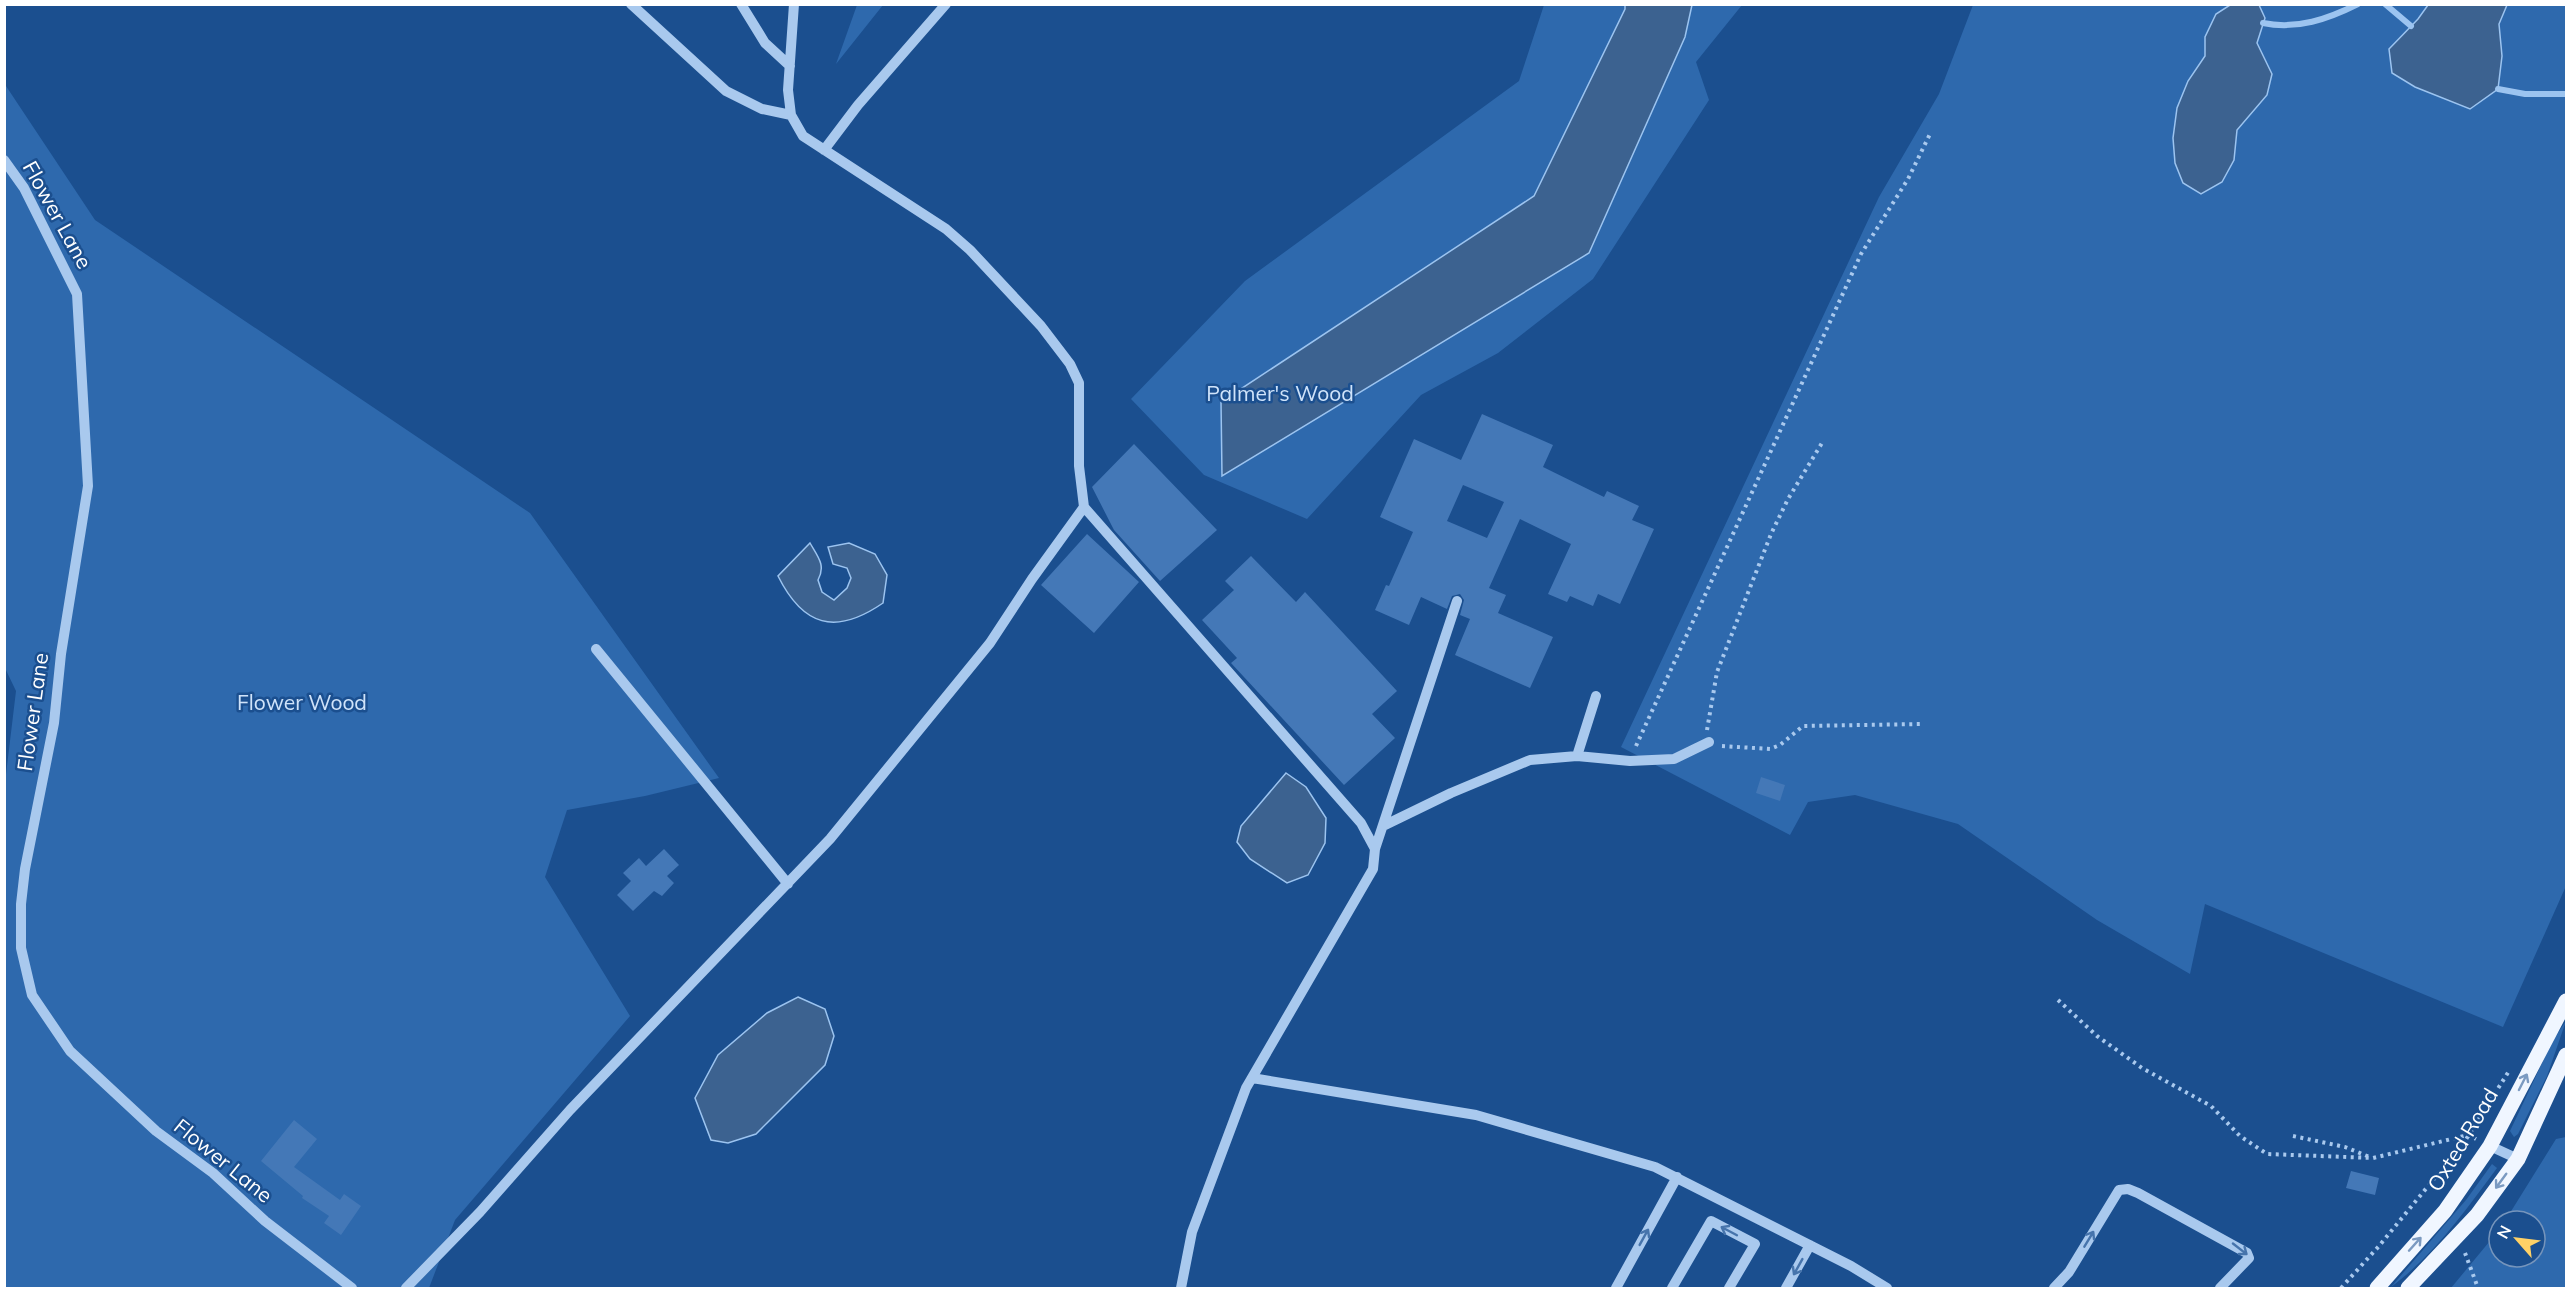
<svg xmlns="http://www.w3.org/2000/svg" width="2571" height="1293" viewBox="0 0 2571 1293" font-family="Mulish,sans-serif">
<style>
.green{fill:#2e69ad}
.water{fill:#3c6290;stroke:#9cc4f0;stroke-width:1.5}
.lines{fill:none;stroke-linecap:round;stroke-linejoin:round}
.stream{stroke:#9cc4f0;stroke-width:6}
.building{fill:#4478b7;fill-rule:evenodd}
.path{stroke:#a9c9ee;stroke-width:4;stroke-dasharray:3 4.5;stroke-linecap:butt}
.minor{stroke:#a9c9ee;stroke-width:10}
.major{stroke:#f0f6ff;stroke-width:15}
.oneway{stroke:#7b9ac1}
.oneway2{stroke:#4674ac}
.labels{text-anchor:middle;stroke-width:5;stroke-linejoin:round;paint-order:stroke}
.street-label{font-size:21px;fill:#fff;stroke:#1b4f8f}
.park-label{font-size:21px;fill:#cfe3fa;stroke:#1b4f8f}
</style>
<rect width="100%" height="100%" fill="#1b4f8f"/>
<path class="green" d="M857,5h26l-47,59z
M1544,5h198l-46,57 13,38 -116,179 -95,74 -77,42 -114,124 -103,-44 -73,-76 114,-118 274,-200z
M1973,5h593v881l-63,141 -298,-123 -15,70 -93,-54 -139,-96 -103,-29 -47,7 -18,33 -169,-88 258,-550 60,-103z
M4,83l91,137 435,293 189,265 -74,18 -78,14 -22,67 85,139 -175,204 -26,68h-424l-1,-497 12,-100 -12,-25z
M2566,1021l-19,55 -29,58 -4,3 -4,-6 43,-91z
M2566,1137v151h-115l48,-58v27h36v-36h-30l51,-82z
M2492,1164l5,4c-31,42 -64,88 -106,119l75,-87z"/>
<path class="water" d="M1625,5h67l-7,32 -96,216 -367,223 -1,-74 313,-206 91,-187z
M2230,5h29l6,13 -8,25 15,31 -5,21 -30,35 -3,30 -12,22 -21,12 -18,-11 -8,-20 -2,-25 4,-30 11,-27 17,-25v-19l11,-23z
M2428,5h79l-8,19 3,32 -4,33 -28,20 -55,-22 -23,-14 -3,-24 29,-30z
M810,543c8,14 16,22 8,37l4,12 12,8 13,-12 4,-10 -4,-10 -14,-4 -5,-17 21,-4 26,11 12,21 -4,28c-48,33 -80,23 -105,-27z
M1286,773l20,14 20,31 -1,25 -17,32 -21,8 -37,-24 -13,-17 4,-16z
M798,997l27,12 9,27 -9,29 -69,69 -28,9 -17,-3 -16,-42 23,-43 49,-42z"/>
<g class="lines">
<path class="stream" d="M2385,4l26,22
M2263,23c34,7 65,-4 95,-19
M2498,89l27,5h41"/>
</g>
<path class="building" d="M1482,414l71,31 -10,22 61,30 3,-6 32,15 -7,14 22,9 -34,75 -22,-10 -5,12 -23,-10 -3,6 -19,-8 23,-50 -51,-25 -31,69 17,7 -8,18 55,24 -23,51 -75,-33 15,-36 -10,-4 4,-15 -4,-6 -8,2 -5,13 -26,-12 -12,28 -34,-15 11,-25 3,1 24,-54 -33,-15 34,-78 47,21zM1463,485l41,17 -17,36 -40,-17z
M1134,444l83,86 -57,51 -46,-51 -22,-43z
M1087,534l52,48 -45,51 -53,-48z
M1251,556l45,46 9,-10 92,99 -25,23 23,24 -51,47 -113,-122 6,-5 -35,-38 32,-30 -9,-9z
M1761,777l24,8 -5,16 -24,-8z
M664,849l15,16 -12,11 7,7 -12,13 -8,-5 -21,20 -16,-16 14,-14 -8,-8 16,-15 7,8z
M294,1120l23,19 -23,28 46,33 4,-6 17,12 -20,29 -17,-12 5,-7 -27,-18 1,-2 -42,-35z
M2351,1171l28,7 -4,17 -29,-7z"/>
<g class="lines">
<path class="path" d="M1707,730l10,-58 54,-138 17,-35 34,-56
M1636,746l225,-492 47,-75 23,-47
M1722,746l48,3 10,-4 23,-19 120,-2
M2058,1000l39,36 45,32 69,38 29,30 27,18 106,4 95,-23 8,4
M2293,1136l52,11 27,11
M2465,1253l13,35
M2341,1288l38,-42 86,-105 44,-70"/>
<path class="minor" d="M631,4l95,87 36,18 29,6
M741,4l24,39 25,23
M794,4l-6,86 3,25 12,21 143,93 24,21 71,76 29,38 9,19v83l5,41 277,316 14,26 -2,20 -127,219 -54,144 -11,56
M824,150l34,-45 88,-101
M4,160l20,28 53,106 11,192 -27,168 -7,69 -29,146 -4,35v44l11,47 38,56 86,80 57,42 52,48 87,67
M596,649l192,235
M1577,756l19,-60
M1383,826l68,-33 79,-33 47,-4 53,5 44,-2 35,-17
M1375,849l82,-248
M1252,1078l224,37 179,52 196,99 36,22
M2490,1146l28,13
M406,1288l74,-76 90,-102 260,-271 160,-196 42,-64 52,-72
M1616,1288l61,-111
M1672,1288l39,-67 44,23 -26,44
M1786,1288l24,-43
M2054,1288l15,-16 50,-82 9,-1 10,4 109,60 2,5 -29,30"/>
<path class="major" d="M2377,1288l68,-77 45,-65 76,-145
M2408,1288l69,-73 41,-56 48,-104"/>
</g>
<defs><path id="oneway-shaft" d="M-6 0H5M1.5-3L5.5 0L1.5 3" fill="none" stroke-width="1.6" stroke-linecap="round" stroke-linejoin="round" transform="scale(1.5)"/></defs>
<g class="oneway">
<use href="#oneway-shaft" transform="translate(2523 1082) rotate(-63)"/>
<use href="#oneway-shaft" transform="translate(2501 1181) rotate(126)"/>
<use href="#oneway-shaft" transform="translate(2415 1244) rotate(-48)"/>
</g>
<g class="oneway2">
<use href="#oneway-shaft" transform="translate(1729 1231) rotate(-152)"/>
<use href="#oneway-shaft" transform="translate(1644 1237) rotate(-61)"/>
<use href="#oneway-shaft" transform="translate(2089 1239) rotate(-59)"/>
<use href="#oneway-shaft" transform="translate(2240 1249) rotate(38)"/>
<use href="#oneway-shaft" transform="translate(1798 1267) rotate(119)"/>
</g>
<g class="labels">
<g class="street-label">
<text transform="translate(57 215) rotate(61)" y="7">Flower Lane</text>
<text transform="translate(33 712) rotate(-82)" y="7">Flower Lane</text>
<text transform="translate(2463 1140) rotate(-59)" y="7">Oxted Road</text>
<text transform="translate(223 1161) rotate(39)" y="7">Flower Lane</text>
</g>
<g class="park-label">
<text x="1280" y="401">Palmer's Wood</text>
<text x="302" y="710">Flower Wood</text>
</g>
</g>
<rect width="2571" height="1293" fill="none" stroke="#ffffff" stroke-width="12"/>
<g transform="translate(2517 1239) rotate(298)"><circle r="28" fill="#1b4f8f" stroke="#7695bc" stroke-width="1.5"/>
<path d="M0-4.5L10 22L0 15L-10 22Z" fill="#ffd166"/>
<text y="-9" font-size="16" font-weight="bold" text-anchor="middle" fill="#ffffff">N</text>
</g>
</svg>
